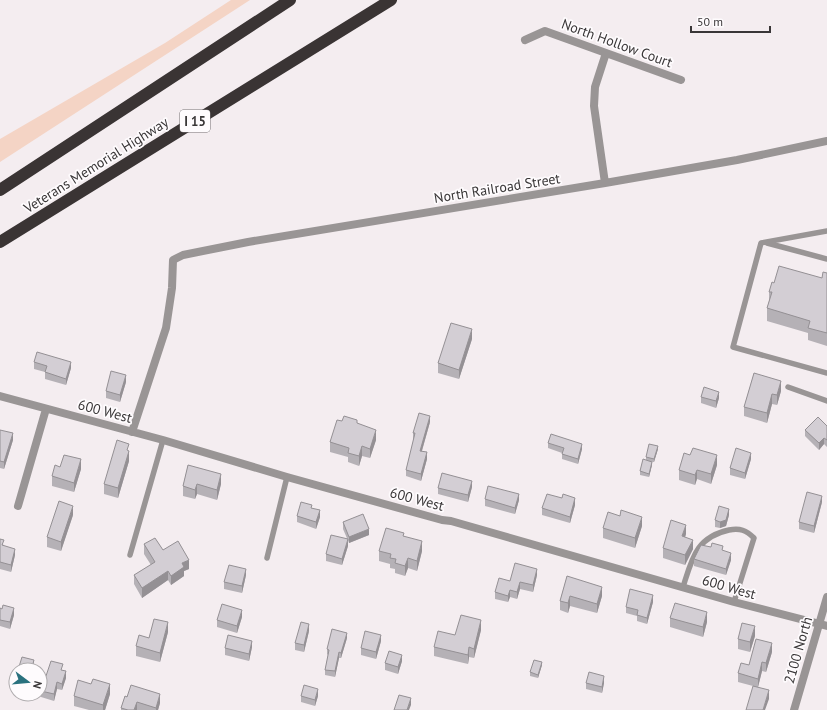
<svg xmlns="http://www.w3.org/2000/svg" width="827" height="710" viewBox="0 0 827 710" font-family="'PT Sans',sans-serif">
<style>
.green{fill:#f4d4c5}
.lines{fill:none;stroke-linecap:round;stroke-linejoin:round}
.service{stroke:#999595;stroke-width:5.5}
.minor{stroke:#999595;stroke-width:8}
.tertiary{stroke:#999595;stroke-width:8}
.motorway{stroke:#3a3434;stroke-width:12}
.wall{fill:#b5b1b6}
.shaded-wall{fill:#949094}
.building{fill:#d3ced4;stroke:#949094}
.labels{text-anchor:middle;stroke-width:3.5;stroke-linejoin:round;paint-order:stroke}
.shield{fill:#fefbfd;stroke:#747172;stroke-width:1}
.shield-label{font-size:13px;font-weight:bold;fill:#393637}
.street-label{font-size:14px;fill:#393637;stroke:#fefbfd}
</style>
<rect width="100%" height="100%" fill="#f4edf0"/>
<path class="green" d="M231,0h19l-250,162v-23l165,-96z"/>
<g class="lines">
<path class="service" d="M827,231l-66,12 -28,104 94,26
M767,243l60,16
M788,387l39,14
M130,555l33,-115
M267,558l20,-81
M683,587c9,-28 13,-50 46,-57 11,-2 17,0 25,8l-20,64"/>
<path class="minor" d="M525,40l20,-9 136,49
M605,183l-11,-77 1,-19 11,-34
M0,396l163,44 124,37 155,43 9,1 283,81 93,24
M132,432l34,-104 6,-40 1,-28 10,-5 65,-13 357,-59 132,-23 90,-19
M18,506l28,-97"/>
<path class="tertiary" d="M794,710l33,-113"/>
<path class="motorway" d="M0,190l290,-190
M0,242l391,-242"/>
</g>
<path class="wall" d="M827,273v73l-19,-6v-7l-41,-12v-13l2,-7v-9l5,-9 48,-5z
M472,339l-13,40 -21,-6v-10z
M34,362l37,6 -5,17 -21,-6v-7l-11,-3z
M754,373l27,18 -4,14 -5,-1 -5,19 -23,-7v-9z
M126,382l-6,20 -14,-4v-7z
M701,397l18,1 -3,10 -15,-5z
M342,421l15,3 19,16 -6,18 -8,-2 -3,10 -11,-4v-5l-18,-5v-10z
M430,422l-8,29 5,8 -6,22 -15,-5v-6l8,-31h-1v-6z
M827,426v21l-3,-3 -5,6 -14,-14v-6z
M0,430l13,10 -9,29 -4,-1z
M548,443l34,6 -4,15 -16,-5v-6l-14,-5z
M658,449l-4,13h-2v3l-3,12 -9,-2v-4l6,-11v-3z
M129,451v10l-11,37 -14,-4v-10z
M751,459l-6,20 -15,-4v-7z
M188,465l33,19 -4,16 -20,-6 -2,5 -12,-3v-10z
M717,465l-6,19 -14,-5 -2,6 -16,-5v-10z
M60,467l21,2 -7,23 -22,-6v-10z
M472,487l-4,15 -30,-8v-6z
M562,498l13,7 -5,18 -28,-8v-7z
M485,499l34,1 -4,14 -30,-8z
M822,502l-8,31 -15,-4v-7z
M73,515l-12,36 -14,-4v-10z
M729,515l-3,11 -6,2 -5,-1v-7z
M297,516l23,1 -4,12 -19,-7z
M620,516l22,10 -7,22 -32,-10v-10z
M343,522l26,13 -20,8 -6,-14z
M686,534l-1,3 8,12 -8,16 -22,-7v-10z
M404,537l18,14 -5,20 -9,-3 -3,8 -10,-3v-4l-5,-1v-4l-11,-3v-10z
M0,539l4,7 11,9 -4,17 -11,-3z
M144,544l19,6 26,19 -5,2v5l-13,9 -3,-5 -26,18 -8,-14v-9l17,-10 -7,-11z
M348,546l-6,19 -16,-4v-7z
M723,551l8,9 -5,15 -32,-9v-7z
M246,575l-4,18 -18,-4v-7z
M537,575l-4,17 -13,-3 -3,10 -7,-2 -2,5 -13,-3v-7l15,-11z
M567,576l35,20 -5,17 -27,-7 -2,7 -8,-3v-9z
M653,602l-6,22 -10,-3v-5l-11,-3v-6z
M0,608l14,7 -4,14 -10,-3z
M242,617l-5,16 -20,-6v-7z
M670,618l37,4 -4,15 -33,-10z
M481,630l-7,28 -5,-1 -1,7 -34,-8v-9l21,-12z
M309,631l-5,21 -9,-2v-7z
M168,632l-8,30 -24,-6v-10l13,-8z
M755,636l-5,16 -12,-3v-10z
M347,638l-6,20h-2l-4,19 -10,-2v-5l3,-15 -1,-1v-5z
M381,641l-5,18 -15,-4v-7z
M252,647l-3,14 -24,-6v-7z
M772,652l-6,20 -4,-1 -4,16 11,12 -16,-13 -15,-4v-9l11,-8z
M402,661l-4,13 -13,-4v-7z
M542,665l-4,13 -8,-2v-4z
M63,670l3,8 -4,12 -5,-1 -3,12 -13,-4v-6z
M16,677v13l-2,-1v-6z
M586,683h18l-2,10 -16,-4z
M110,694l-5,16h-16l-15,-4v-10z
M125,696l35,7 -2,7h-37v-2z
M301,696h17l-3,10 -14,-4z"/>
<path class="shaded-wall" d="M472,329v10l-13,40v-9z
M71,362v6l-5,17v-6z
M126,375v7l-6,20v-7z
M781,381v10l-4,14v-10z
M719,392v6l-3,10v-7z
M772,394v10l-5,19v-10z
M430,416v6l-10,35v-6z
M376,430v10l-6,18v-9z
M13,433v7l-9,29v-7z
M824,438v6l-5,6v-7z
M582,444v5l-4,15v-5z
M362,446v10l-3,10v-10z
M658,446v3l-4,13v-3z
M129,451v10l-11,37v-10z
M427,452v7l-6,22v-7z
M751,453v6l-6,20v-6z
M717,455v10l-6,19v-10z
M81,459v10l-7,23v-9z
M652,462v3l-3,12v-3z
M697,470v9l-2,6v-10z
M221,474v10l-4,16v-10z
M472,481v6l-4,15v-7z
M197,484v10l-2,5v-9z
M519,494v6l-4,14v-6z
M822,496v6l-8,31v-7z
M575,498v7l-5,18v-6z
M73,506v9l-12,36v-9z
M729,509v6l-3,11 -6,2v-6z
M320,510v7l-4,12v-7z
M642,517v9l-7,22v-10z
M686,525v9l-4,12v-10z
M369,529v6l-20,8v-6z
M348,539v7l-6,19v-6z
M693,540v9l-8,16v-10z
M422,541v10l-5,20v-10z
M15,549v6l-4,17v-7z
M731,553v7l-5,15v-6z
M408,558v10l-3,8v-10z
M189,560v9l-5,2v5l-13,9v-9l11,-13z
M246,569v6l-4,18v-7z
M537,569v6l-4,17v-7z
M168,571v9l-26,18v-10z
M520,582v7l-3,10v-7z
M602,587v9l-5,17v-9z
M510,590v7l-2,5v-6z
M653,595v7l-6,22v-6z
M570,596v10l-2,7v-10z
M14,608v7l-4,14v-7z
M242,610v7l-5,16v-7z
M707,612v10l-4,15v-10z
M481,620v10l-7,28v-9z
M168,622v10l-8,30v-9z
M309,624v7l-5,21v-7z
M755,626v10l-5,16v-10z
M347,633v5l-6,20v-5z
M381,635v6l-5,18v-7z
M252,641v6l-3,14v-7z
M772,643v9l-6,20v-9z
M469,647v10l-1,7v-9z
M339,652v6l-4,19v-6z
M402,655v6l-4,13v-7z
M34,660v7l-1,3h-2z
M542,662v3l-4,13v-3z
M762,662v9l-4,16v-8z
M66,671v7l-4,12v-6z
M604,676v7l-2,10v-6z
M57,682v7l-3,12v-7z
M110,684v10l-5,16h-2v-5z
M318,689v7l-3,10v-6z
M769,690v9l-4,11h-2z
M160,694v9l-2,7h-2v-2z
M411,698v7l-2,5h-2z
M137,702v8h-3z"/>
<path class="building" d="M779,266l43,12 1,-6 4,1v60l-19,-5 2,-7 -43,-13 5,-16h-3l3,-10 2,1z
M451,323l21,6 -13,41 -21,-7z
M37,352l34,10 -5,17 -21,-7 2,-6 -13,-4z
M111,371l15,4 -6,20 -14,-4z
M754,373l27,8 -4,14 -5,-1 -5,19 -23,-6z
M704,387l15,5 -3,9 -15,-4z
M419,413l11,3 -10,35 7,1 -6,22 -15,-4 9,-37h-2z
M344,416l13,4v3l19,7 -6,19 -8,-3 -3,10 -11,-3 1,-5 -19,-6 7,-22 5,1z
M818,417l9,9v14l-3,-2 -5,5 -14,-13z
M0,430l13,3 -9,29 -4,-1z
M551,434l31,10 -4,15 -16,-5 2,-6 -16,-5z
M117,440l12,4 -2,6 2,1 -11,37 -14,-4z
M649,444l9,2 -4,13 -8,-2z
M693,448l24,7 -6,19 -14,-4 -2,5 -16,-5 5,-17 6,2z
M736,448l15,5 -6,20 -15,-5z
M64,455l17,4 -7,24 -22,-7 3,-11 5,2z
M643,459l9,3 -3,12 -9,-3z
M188,465l33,9 -4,16 -20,-6 -2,6 -12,-4z
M442,473l30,8 -4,14 -30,-7z
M488,486l31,8 -4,14 -30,-9z
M807,492l15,4 -8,30 -15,-4z
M547,494l15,4 1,-4 12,4 -5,19 -28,-9z
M59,501l14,5 -12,36 -14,-5z
M301,502l11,3 -1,3 9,2 -4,12 -19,-6z
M719,506l10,3 -3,11 -6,2 -5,-2z
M621,510l21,7 -7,21 -32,-10 5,-16 12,4z
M363,514l6,15 -20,8 -6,-15z
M671,520l15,5 -4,11 11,4 -8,15 -22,-7z
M386,528l18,5 -1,3 19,5 -5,20 -9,-3 -3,8 -10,-3 1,-4 -6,-1 1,-4 -12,-3z
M331,535l17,4 -6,20 -16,-5z
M155,538l8,12 15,-9 11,19 -7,3 2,4 -13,9 -3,-5 -26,17 -8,-13 21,-13 -11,-18z
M0,539l4,1 -2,5 13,4 -4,16 -11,-3z
M712,543l11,3 -1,4 9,3 -5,16 -32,-10 7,-14 10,2z
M515,563l22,6 -4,16 -13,-3 -3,10 -7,-2 -2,6 -13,-4 4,-14 11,3z
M229,565l17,4 -4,17 -18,-4z
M567,576l35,11 -5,17 -27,-8 -2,7 -8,-2z
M630,589l23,6 -6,23 -10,-3 1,-5 -12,-3z
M675,603l32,9 -4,15 -33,-9z
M222,604l20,6 -5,16 -20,-6z
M3,605l11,3 -4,14 -10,-2v-12l2,1z
M461,615l20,5 -7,29 -5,-2 -1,8 -34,-8 4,-16 17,4z
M154,619l14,3 -8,31 -24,-7 3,-11 10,3z
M301,622l8,2 -5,21 -9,-2z
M742,623l13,3 -5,16 -12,-3z
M332,629l15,4 -6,20 -2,-1 -4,19 -10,-1 4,-20 -2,-1z
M365,631l16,4 -5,17 -15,-4z
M228,635l24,6 -3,13 -24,-6z
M756,639l16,4 -6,20 -4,-1 -4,17 -20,-6 3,-10 8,2z
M389,651l13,4 -4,12 -13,-4z
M22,657l12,3 -3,10h-13z
M534,660l8,2 -4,13 -8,-3z
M51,661l12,3 -2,6 5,1 -4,13 -5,-2 -3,12 -13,-3z
M589,672l15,4 -2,11 -16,-4z
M93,679l17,5 -7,21 -29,-9 4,-16 13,4z
M131,685l29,9 -4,14 -19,-6 -3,8h-6l-7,-2 4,-12 2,1z
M304,685l14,4 -3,11 -14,-4z
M753,686l16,4 -6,20h-17z
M399,695l12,3 -4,12h-13z"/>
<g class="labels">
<rect class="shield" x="180" y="110" width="30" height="22" rx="3"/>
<g class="shield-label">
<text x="195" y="126">I 15</text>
</g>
<g class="street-label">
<text transform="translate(617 43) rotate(20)" y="5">North Hollow Court</text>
<text transform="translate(96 165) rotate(-32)" y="5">Veterans Memorial Highway</text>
<text transform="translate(497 188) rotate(-9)" y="5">North Railroad Street</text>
<text transform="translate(105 411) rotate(15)" y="5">600 West</text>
<text transform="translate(417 499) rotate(15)" y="5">600 West</text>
<text transform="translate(729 587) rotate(16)" y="5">600 West</text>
<text transform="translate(798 650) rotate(-74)" y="5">2100 North</text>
</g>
</g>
<g transform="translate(28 682) rotate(106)"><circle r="19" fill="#fefbfd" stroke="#afacae"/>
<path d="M0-3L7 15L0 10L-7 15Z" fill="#2a717e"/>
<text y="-6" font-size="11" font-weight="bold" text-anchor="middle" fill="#393637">N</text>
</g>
<path d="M691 26v6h79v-6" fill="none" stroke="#393637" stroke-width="2"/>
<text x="697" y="26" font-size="12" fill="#393637" stroke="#fefbfd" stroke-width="3" paint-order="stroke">50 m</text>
</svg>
